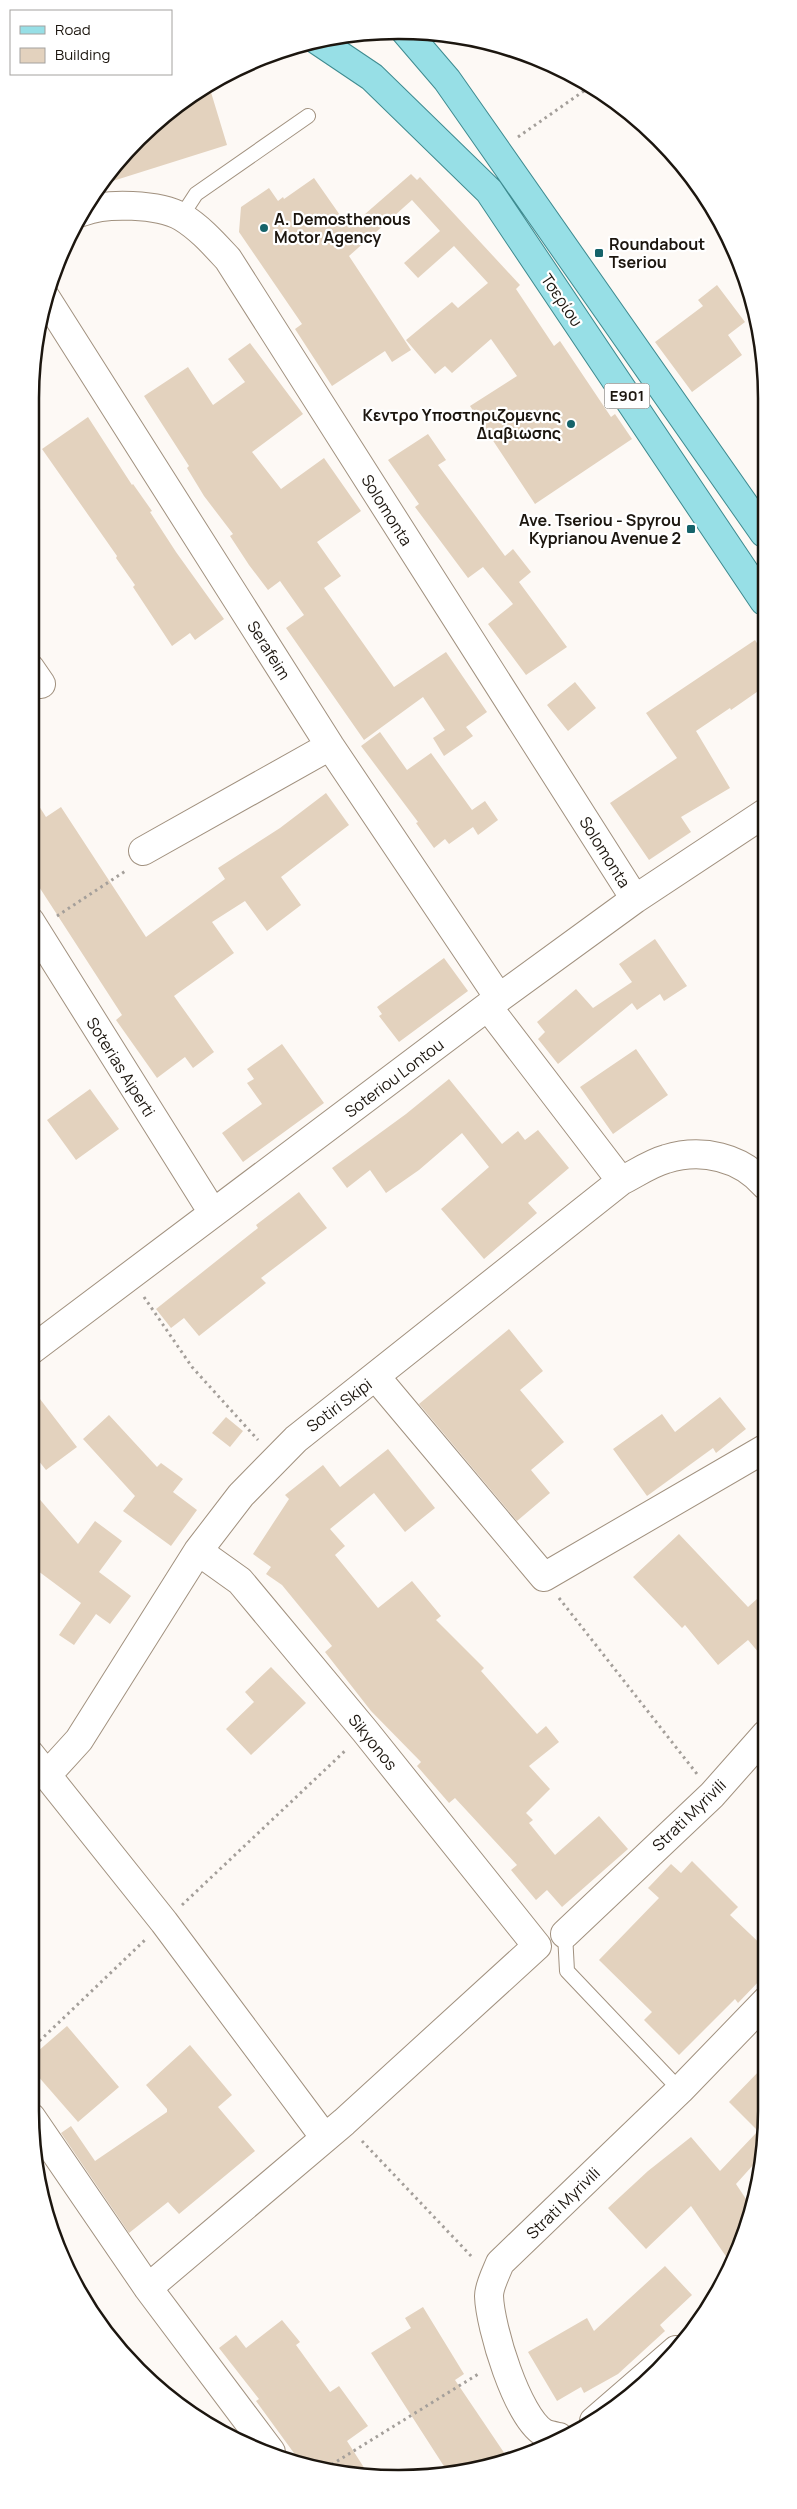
<svg xmlns="http://www.w3.org/2000/svg" width="797" height="2509" viewBox="0 0 797 2509" font-family="Manrope,sans-serif">
<style>
.building{fill:#e3d2be}
.lines{fill:none;stroke-linecap:round;stroke-linejoin:round}
.service-casing{stroke:#a1917f;stroke-width:16}
.minor-casing{stroke:#a1917f;stroke-width:30}
.primary-casing{stroke:#3f8b90;stroke-width:30}
.path{stroke:#a49f9a;stroke-width:3;stroke-dasharray:2.5 4;stroke-linecap:butt}
.service{stroke:#fff;stroke-width:14}
.minor{stroke:#fff;stroke-width:28}
.primary{stroke:#97dfe6;stroke-width:28}
.poi-dot{fill:#15636a;stroke:#fff;stroke-width:2}
.labels{text-anchor:middle;stroke-width:4.5;stroke-linejoin:round;paint-order:stroke}
.shield{fill:#fff;stroke:#605c57;stroke-width:1}
.shield-label{font-size:15px;font-weight:bold;fill:#1c160f}
.poi-label{font-size:16px;font-weight:bold;fill:#1c160f;stroke:#fff;text-anchor:start}
.street-label{font-size:16px;fill:#1c160f;stroke:#fff}
.rim{fill:none;stroke:#1c160f;stroke-width:2.5}
</style>
<rect width="100%" height="100%" fill="#fdf9f5"/>
<path class="building" d="M210,89l17,56 -127,40 38,-47 51,-42z
M411,174l6,6 3,-3 100,108 -4,4 38,57 6,-5 51,76 4,-3 17,25 -97,65 -65,-98 47,-30 -26,-37 -39,34 -7,-7 -10,8 -29,-34 46,-38 6,6 30,-25 -34,-37 -36,32 -14,-15 36,-32 -28,-31 -63,56 62,94 -19,12 -7,-11 -53,35 -37,-57 7,-5 -63,-92 2,-25 28,-19 9,13 5,-4 1,2 30,-21 35,50z
M717,285l28,37 -17,13 14,20 -50,37 -37,-50 48,-36 -5,-6z
M250,343l53,71 -51,38 29,37 43,-31 37,53 -44,31 24,34 -17,12 70,99 52,-35 41,60 -21,15 7,9 -29,20 -11,-18 12,-8 -22,-33 -59,43 -78,-112 18,-13 -24,-34 -12,9 -19,-25 -19,-29 3,-2 -29,-38 -17,-28 2,-2 -45,-70 44,-29 25,38 32,-23 -17,-23z
M88,417l44,68 1,-1 19,27 -2,1 26,40 48,67 -29,21 -5,-7 -18,13 -39,-59 2,-2 -19,-27 1,-2 -75,-107z
M428,434l18,26 -8,5 67,91 8,-7 18,23 -12,10 48,65 -41,28 -38,-51 25,-20 -30,-37 -15,11 -53,-71 4,-3 -31,-44z
M755,640l9,14v33l-33,23 -1,-2 -34,23 34,57 -49,29 10,15 -42,28 -39,-57 67,-45 -31,-45z
M575,682l21,26 -28,23 -21,-26z
M380,732l27,38 24,-17 41,57 13,-9 13,19 -20,15 -5,-8 -24,17 -4,-5 -11,9 -18,-25 2,-1 -57,-76z
M30,792l16,25 15,-10 85,130 79,-58 -7,-11 62,-40 46,-35 23,32 -68,52 20,28 -34,26 -22,-30 -33,21 22,31 -60,43 40,56 -21,16 -8,-11 -28,21 -41,-58 6,-5 -88,-136 4,-3 -8,-12z
M655,939l32,47 -23,15 -4,-7 -23,16 -5,-7 -74,61 -20,-25 7,-7 -8,-10 39,-33 17,19 39,-26 -13,-18z
M444,958l24,33 -69,51 -20,-26 3,-2 -5,-7z
M282,1044l42,59 -81,59 -21,-29 40,-29 -15,-21 7,-4 -7,-10z
M636,1049l32,46 -55,39 -33,-47z
M449,1079l53,65 16,-13 7,9 13,-10 31,38 -41,35 9,10 -53,46 -43,-50 48,-42 -27,-34 -43,37 -33,23 -16,-23 -23,18 -15,-20 74,-54z
M90,1089l29,40 -43,31 -29,-40z
M299,1192l28,36 -66,50 5,5 -67,53 -15,-18 -13,10 -15,-19 102,-81 -2,-3z
M509,1329l34,42 -23,19 44,52 -33,28 19,23 -33,28 -98,-117z
M30,1386l47,61 -31,23 -16,-20z
M720,1397l26,32 -30,24 -3,-5 -66,48 -34,-47 49,-35 13,18z
M109,1415l48,52 4,-4 22,16 -10,13 24,18 -26,36 -48,-35 12,-15 -52,-57z
M226,1417l17,14 -13,16 -18,-14z
M388,1449l47,59 -30,24 -31,-39 -44,36 15,17 -10,9 43,53 34,-27 29,35 -5,4 48,48 -3,3 56,63 9,-8 13,16 -30,24 21,23 -24,24 7,7 -4,3 26,32 44,-39 29,33 -66,58 -15,-17 -11,10 -25,-30 6,-5 -62,-67 -6,5 -32,-37 4,-4 -50,-51 -46,-59 7,-6 -50,-61 -16,-11 5,-7 -18,-13 36,-55 -4,-4 38,-30 17,22z
M30,1488l48,56 17,-23 27,20 -23,31 32,24 -21,28 -14,-10 -22,31 -15,-10 22,-32 -51,-38z
M679,1534l69,73 18,-16v70l-18,-21 -30,25 -33,-40 -3,3 -49,-51z
M271,1667l35,36 -55,52 -25,-26 28,-27 -9,-10z
M692,1861l46,46 -8,8 37,35v23l-29,30 -3,-4 -56,56 -35,-35 8,-8 -53,-52 60,-62 -11,-10 23,-24 10,9z
M67,2026l52,61 -41,35 -48,-55v-9z
M190,2045l42,50 -14,12 37,44 -76,63 -11,-12 -39,31 -68,-100 10,-7 24,35 72,-49v-3l-21,-24z
M767,2063v47l-4,44 -27,30 16,24 -13,44 -7,13 -41,-59 -45,43 -38,-41 40,-37 43,-34 29,34 38,-40 -29,-29z
M665,2266l27,29 -32,30 5,6 -47,43 -34,19 -3,-6 -24,14 -29,-49 59,-34 7,13z
M423,2307l41,67 -9,6 54,80 -15,7 -45,7 -78,-121 40,-25 -6,-10z
M282,2320l18,22 -4,3 34,47 9,-6 29,40 -21,15 23,36 -19,-1 -52,-16 -43,-59 3,-2 -40,-51 17,-13 10,13z"/>
<g class="lines">
<defs>
<path id="service" d="M181,217l15,-23 112,-78
M565,1934l2,37 113,119"/>
<path id="minor" d="M82,212c24,-10 77,-8 100,5 18,11 32,27 46,42l407,640
M46,298l284,448 169,252
M30,668l11,16
M143,851l187,-105
M30,921l183,292
M488,1007l133,174
M30,1351l469,-353 136,-99 130,-86
M376,1377l168,200 222,-129
M30,1754l134,168 161,216
M48,1774l31,-34 119,-189 43,-56 55,-56 325,-258c14,-7 30,-18 45,-22 36,-11 75,-2 99,26
M565,1934l147,-139 54,-61
M31,2117l117,171 123,164
M148,2288l196,-166 193,-176 -172,-215 -125,-150 -42,-30
M594,2421l82,-71
M559,2437c-5,-1 -11,-2 -15,-4 -27,-16 -54,-106 -55,-137 0,-10 7,-23 11,-33l180,-173 87,-90"/>
<path id="primary" d="M405,31l42,49 317,453
M317,40l55,37 117,114 275,410"/>
</defs>
<use href="#service" class="service-casing"/>
<use href="#minor" class="minor-casing"/>
<use href="#primary" class="primary-casing"/>
<path class="path" d="M518,137l73,-51
M57,916l70,-46
M144,1297l48,70 66,73
M559,1598l138,176
M182,1905l165,-156
M30,2050l115,-110
M362,2141l111,117
M326,2468l154,-95"/>
<use href="#service" class="service"/>
<use href="#minor" class="minor"/>
<use href="#primary" class="primary"/>
</g>
<g class="poi-dot">
<circle cx="264" cy="228" r="5"/>
<rect x="594" y="248" width="10" height="10" rx="2.5"/>
<circle cx="571" cy="424" r="5"/>
<rect x="686" y="524" width="10" height="10" rx="2.5"/>
</g>
<g class="labels">
<rect class="shield" x="604.5" y="383.5" width="45" height="25" rx="4"/>
<g class="shield-label">
<text x="627" y="401">E901</text>
</g>
<g class="poi-label">
<text x="274" y="225">A. Demosthenous<tspan x="274" dy="18">Motor Agency</tspan></text>
<text x="609" y="250">Roundabout<tspan x="609" dy="18">Tseriou</tspan></text>
<text x="561" y="421" text-anchor="end">Κεντρο Υποστηριζομενης<tspan x="561" dy="18">Διαβιωσης</tspan></text>
<text x="681" y="526" text-anchor="end">Ave. Tseriou - Spyrou<tspan x="681" dy="18">Kyprianou Avenue 2</tspan></text>
</g>
<g class="street-label">
<text transform="translate(562 300) rotate(56)" y="6">Τσερίου</text>
<text transform="translate(387 510) rotate(58)" y="6">Solomonta</text>
<text transform="translate(269 650) rotate(58)" y="6">Serafeim</text>
<text transform="translate(605 852) rotate(58)" y="6">Solomonta</text>
<text transform="translate(121 1067) rotate(58)" y="6">Soterias Aiperti</text>
<text transform="translate(394 1078) rotate(-37)" y="6">Soteriou Lontou</text>
<text transform="translate(339 1405) rotate(-37)" y="6">Sotiri Skipi</text>
<text transform="translate(373 1742) rotate(51)" y="6">Sikyonos</text>
<text transform="translate(689 1815) rotate(-44)" y="6">Strati Myrivili</text>
<text transform="translate(563 2203) rotate(-44)" y="6">Strati Myrivili</text>
</g>
</g>
<path d="M0 0H797V2509H0ZM398 39H399A359 359 0 0 1 758 398V2111A359 359 0 0 1 399 2470H398A359 359 0 0 1 39 2111V398A359 359 0 0 1 398 39Z" fill="#fff" fill-rule="evenodd"/>
<path class="rim" d="M398 39H399A359 359 0 0 1 758 398V2111A359 359 0 0 1 399 2470H398A359 359 0 0 1 39 2111V398A359 359 0 0 1 398 39Z"/>
<rect x="10" y="10" width="162" height="65" fill="#ffffff" stroke="#a4a29f"/>
<rect x="20" y="26" width="25" height="8" fill="#97dfe6" stroke="#a4a29f"/>
<text x="55" y="35" font-size="15" fill="#1c160f">Road</text>
<rect x="20" y="48" width="25" height="15" fill="#e3d2be" stroke="#a4a29f"/>
<text x="55" y="60" font-size="15" fill="#1c160f">Building</text>
</svg>
